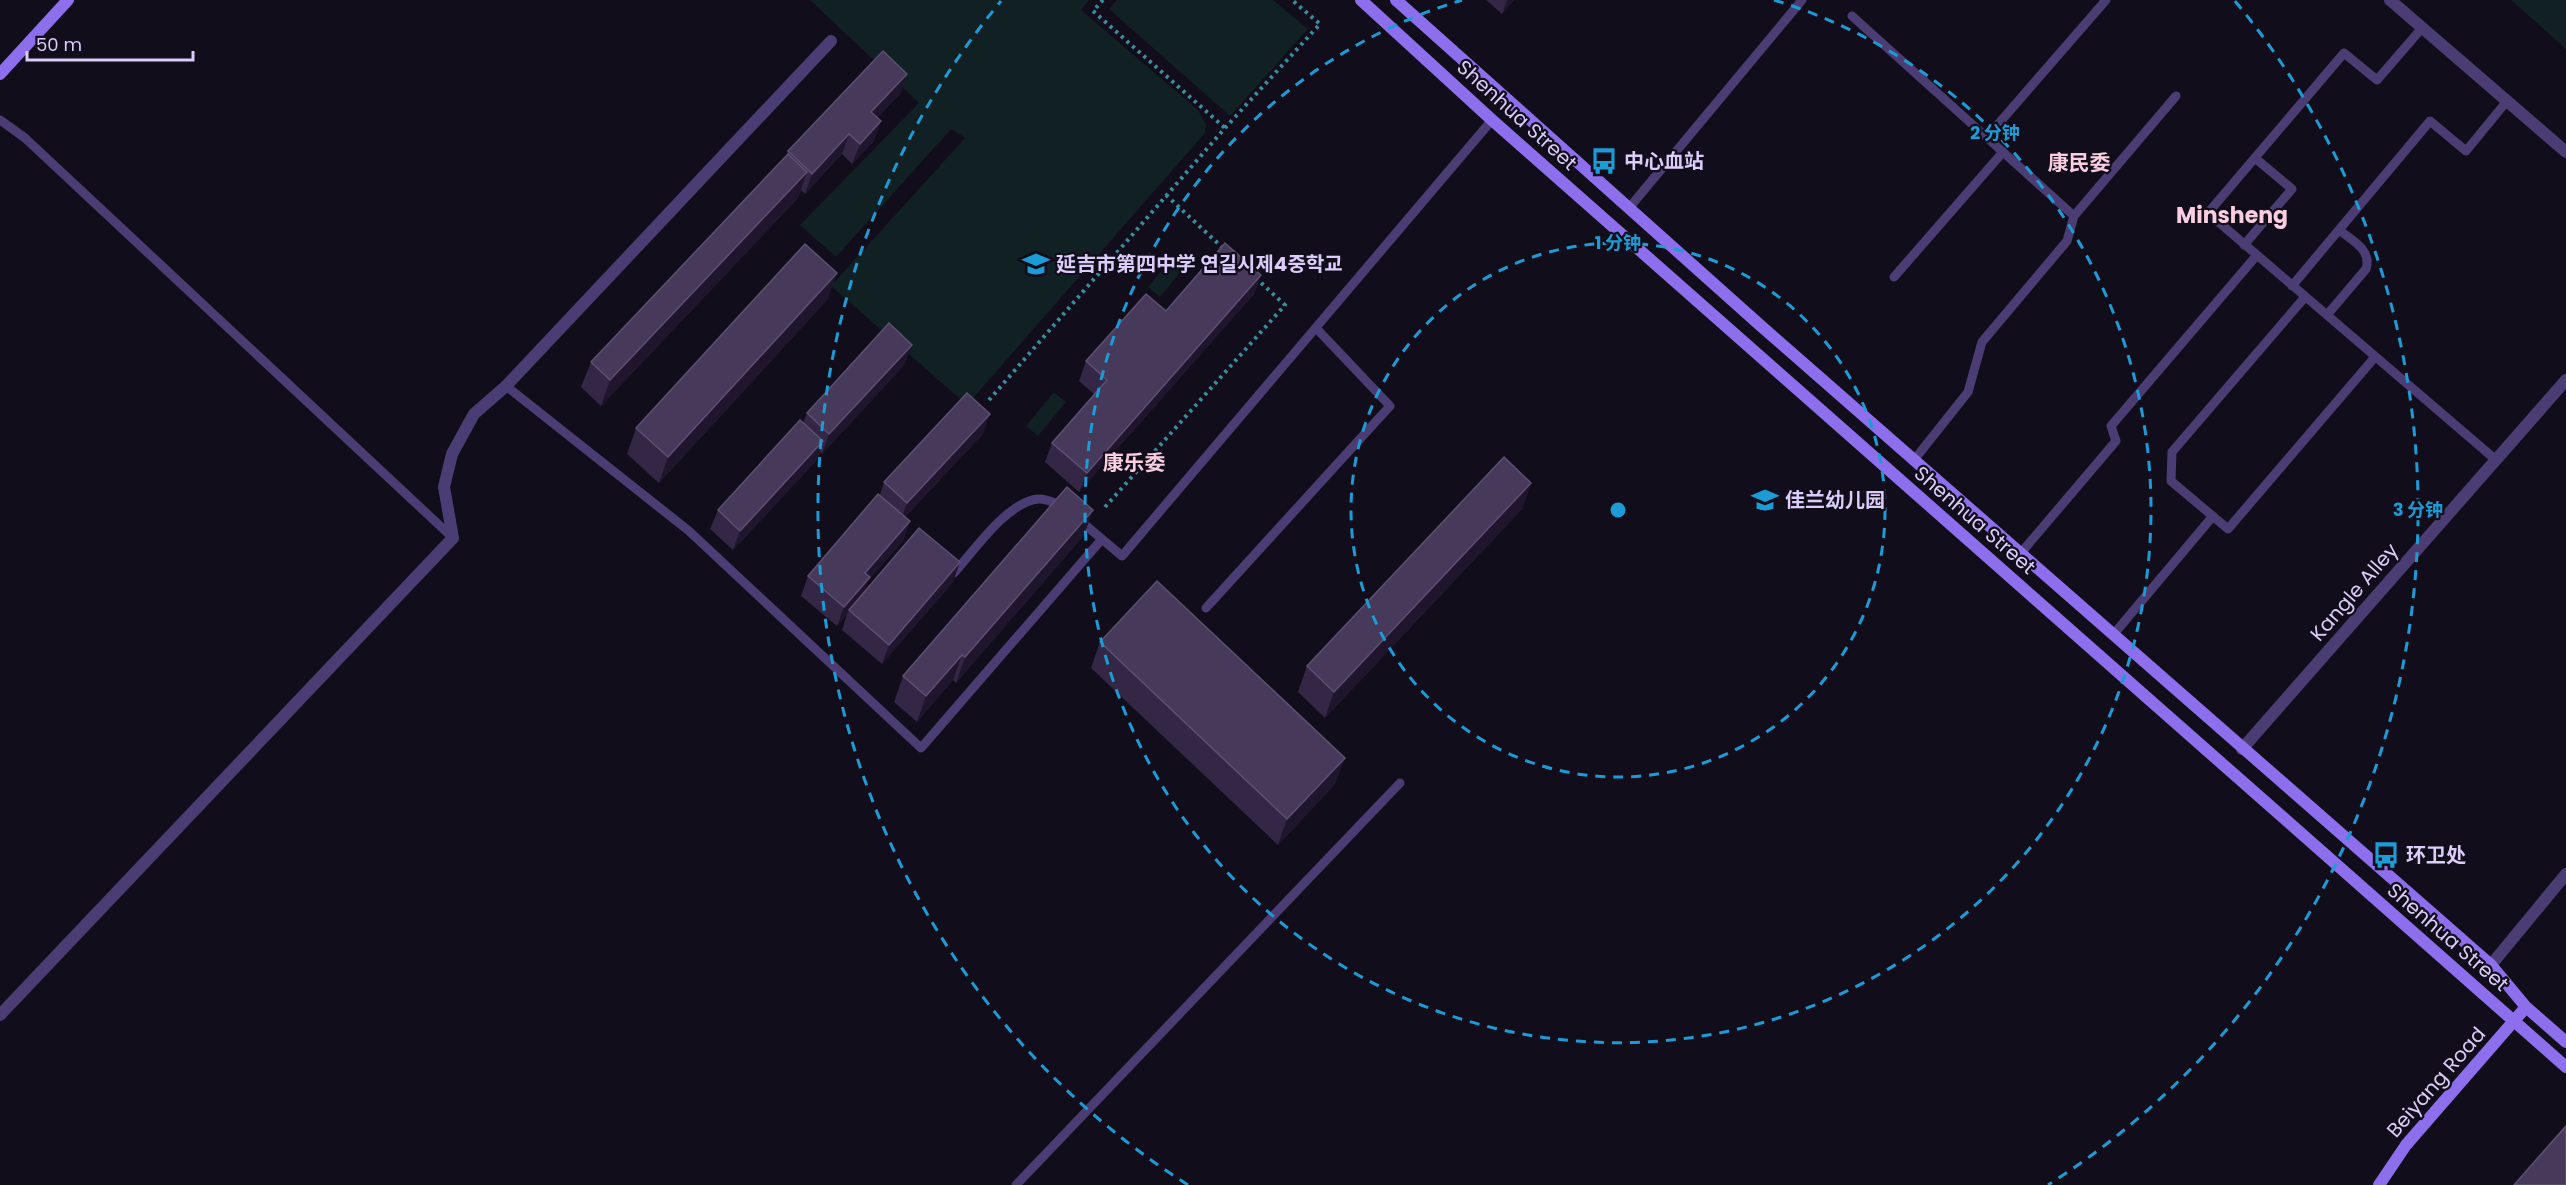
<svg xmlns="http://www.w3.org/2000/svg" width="2566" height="1185" viewBox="0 0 2566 1185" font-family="Poppins,'Noto Sans SC','Noto Sans KR',sans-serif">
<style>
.green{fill:#112023}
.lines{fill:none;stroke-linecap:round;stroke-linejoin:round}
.path{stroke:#3a8f9e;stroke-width:4;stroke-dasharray:3 4.5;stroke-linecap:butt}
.lane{stroke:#4b3d73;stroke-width:9}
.street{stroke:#4b3d73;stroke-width:12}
.secondary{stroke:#8d6fed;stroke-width:12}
.wall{fill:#342746}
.shaded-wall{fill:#1f152d}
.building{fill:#46395a;stroke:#5d5073;stroke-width:1.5}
.ring{fill:none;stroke:#1b9cd6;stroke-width:3;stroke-dasharray:10 8}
.labels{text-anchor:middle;stroke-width:4.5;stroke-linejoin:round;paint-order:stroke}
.street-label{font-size:20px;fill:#dbccf9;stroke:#120d1a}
.poi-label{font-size:20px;font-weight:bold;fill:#dbccf9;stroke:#120d1a;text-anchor:start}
.neighbourhood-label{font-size:21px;font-weight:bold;fill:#f9cee0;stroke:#120d1a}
.quarter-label{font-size:22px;font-weight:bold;fill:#f9cee0;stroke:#120d1a}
.centre{fill:#1b9cd6;stroke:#120d1a;stroke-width:3}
.ring-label{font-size:18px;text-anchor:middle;font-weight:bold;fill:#1b9cd6;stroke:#120d1a;stroke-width:4.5;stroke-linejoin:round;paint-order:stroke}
</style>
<rect width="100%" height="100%" fill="#120d1a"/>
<path class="green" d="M810,0h279l-8,10 117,100 8,14 -1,9 -238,272 -136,-119 134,-148 -14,-9 -115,128 -36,-32 119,-122z
M1117,0h156l35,29 -78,87 -121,-107z
M2511,0h55v49z
M1177,253l11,10 -28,34 -12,-10z
M1054,392l12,10 -28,34 -12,-10z"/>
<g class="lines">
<path class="path" d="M1103,0l-10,11 132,117
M1166,195l59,55
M989,400l236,-272 95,-104 -28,-24
M1105,507l180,-202 -28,-26"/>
<path class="lane" d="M1852,16l222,200
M2422,28l-45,52 -33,-27 -136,160 288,247
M0,120l25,18 428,400
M1987,137l119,-137
M1629,208l173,-208
M2244,245l48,-56 -37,-31
M1894,277l109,-125
M2292,286l138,-165 36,30 41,-50
M2305,297l-133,155 -1,29 57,48 147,-172
M2327,315l39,-46c6,-19 -13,-28 -27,-39
M506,386l183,145 232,217 181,-209
M1914,460l54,-68 14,-50 85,-101 7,-25 102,-120
M1077,518l45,38 370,-436
M2020,554l96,-113 -5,-15 146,-171
M954,573c20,-22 53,-71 84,-74 8,-1 19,5 27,8
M1206,608l184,-202 -74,-78
M2113,635l100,-119
M1016,1185l384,-402"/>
<path class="street" d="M2390,0l176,152
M2242,749l324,-369
M2491,965l75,-91
M0,1015l453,-477 -9,-51 8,-33 22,-40 32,-28 325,-345"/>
<path class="secondary" d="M1361,0l131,120 1074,947
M1396,0l365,326 730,639 35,42 40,35
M0,74l68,-74
M2379,1185l27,-40 120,-138"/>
</g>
<path class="wall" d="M1486,0h28l-12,14z
M907,74l-7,20 -23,24 -3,23 -22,23 -10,-10 -37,40 -4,-4 -3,8 -197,208 -20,-19 10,-25 195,-206 2,-5z
M1261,275l-7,19 -175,198 -34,-30 7,-19 42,-49 -15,-13 7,-20 80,-50z
M828,299l-169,184 -32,-29 9,-26z
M905,364l-83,90 -2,-3 -4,10 -83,89 -23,-21 8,-19 85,-87 4,-10z
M983,434l-78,83 5,4 -7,20 -35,40 -4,11 89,-10 -71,82 -40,-34 5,-16 -10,12 -36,-30 7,-20 72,-81 4,-13z
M1531,483l-9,26 -197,209 -27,-26 9,-26z
M1093,510l-9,25 -128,148 -3,-3 -36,42 -23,-20 9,-26z
M1100,642l245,116 -10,26 -57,61 -187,-177z"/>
<path class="shaded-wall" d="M1507,0h7l-12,14z
M907,74l-7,20 -36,37 7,-19z
M881,121l-7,20 -22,23 8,-20z
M849,134l-7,20 -37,40 7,-20z
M807,172l-9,26 -197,208 9,-26z
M837,273l-9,26 -169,184 9,-26z
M1261,275l-7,19 -175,198 8,-19z
M912,345l-7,19 -83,90 7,-20z
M990,414l-7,20 -83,89 7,-20z
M823,441l-7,20 -83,89 7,-19z
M1531,483l-9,26 -197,209 9,-26z
M1093,510l-9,25 -128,148 9,-26z
M910,521l-7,20 -35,40 -6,16 -13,13 -2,4 -10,12 7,-19 21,-34z
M960,562l-7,20 -71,82 7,-19z
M962,655l-9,25 -36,42 9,-26z
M1345,758l-10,26 -57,61 9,-26z"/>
<path class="building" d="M883,51l24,23 -36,38 10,9 -21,23 -11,-10 -37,40 -24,-23z
M788,154l19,18 -197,208 -19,-18z
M1225,243l36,32 -174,198 -35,-30 55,-63 -21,-19 60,-67 20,17z
M805,244l32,29 -169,184 -32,-29z
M889,323l23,22 -83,89 -22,-21z
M967,393l23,21 -83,89 -23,-21z
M800,420l23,21 -83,90 -22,-21z
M1504,457l27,26 -197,209 -27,-26z
M1067,487l26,23 -128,147 -3,-2 -36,41 -23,-20z
M878,494l32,27 -45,52 5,4 -26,30 -36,-31z
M919,528l41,34 -71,83 -40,-35z
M1157,581l188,177 -58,61 -187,-177z
M2566,1126v59h-52z"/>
<g class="ring">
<circle cx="1618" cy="510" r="267"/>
<path d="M1774 0A533 533 0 1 1 1462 0"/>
<path d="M1188 1185A800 800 0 0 1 1001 1M2235 1A800 800 0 0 1 2048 1185"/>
</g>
<defs>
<symbol id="bus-bare" viewBox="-9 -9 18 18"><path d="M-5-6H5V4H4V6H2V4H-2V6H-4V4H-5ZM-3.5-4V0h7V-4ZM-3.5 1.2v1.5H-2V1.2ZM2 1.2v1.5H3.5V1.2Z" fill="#1b9cd6" stroke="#120d1a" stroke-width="2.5" paint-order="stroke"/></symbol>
<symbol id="school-bare" viewBox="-9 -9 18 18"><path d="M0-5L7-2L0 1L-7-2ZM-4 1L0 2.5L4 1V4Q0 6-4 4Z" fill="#1b9cd6" stroke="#120d1a" stroke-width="2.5" paint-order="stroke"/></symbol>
</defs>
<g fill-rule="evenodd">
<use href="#bus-bare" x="1585" y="142" width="38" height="38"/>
<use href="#school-bare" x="1017" y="245" width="38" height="38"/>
<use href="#school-bare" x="1746" y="481" width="38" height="38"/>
<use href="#bus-bare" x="2367" y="836" width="38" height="38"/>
</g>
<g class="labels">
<g class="street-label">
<text transform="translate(1517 115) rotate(42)" y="7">Shenhua Street</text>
<text transform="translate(1975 520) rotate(41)" y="7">Shenhua Street</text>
<text transform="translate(2354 592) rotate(-49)" y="7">Kangle Alley</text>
<text transform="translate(2448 937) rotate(41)" y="7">Shenhua Street</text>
<text transform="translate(2436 1082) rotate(-49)" y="7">Beiyang Road</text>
</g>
<g class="poi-label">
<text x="1624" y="168">中心血站</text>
<text x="1056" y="271">延吉市第四中学 연길시제4중학교</text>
<text x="1785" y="507">佳兰幼儿园</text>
<text x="2406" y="862">环卫处</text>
</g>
<g class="neighbourhood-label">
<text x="2079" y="170">康民委</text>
<text x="1134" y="470">康乐委</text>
</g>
<g class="quarter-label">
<text x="2232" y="223">Minsheng</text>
</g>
</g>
<circle cx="1618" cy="510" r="9" class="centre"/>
<g class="ring-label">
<text x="1995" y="139">2 分钟</text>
<text x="1618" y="249">1 分钟</text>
<text x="2418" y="516">3 分钟</text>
</g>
<path d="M27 51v9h166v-9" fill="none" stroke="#dbccf9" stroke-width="3"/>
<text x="36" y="51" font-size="18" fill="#dbccf9" stroke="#120d1a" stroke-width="4.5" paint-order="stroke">50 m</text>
</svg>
